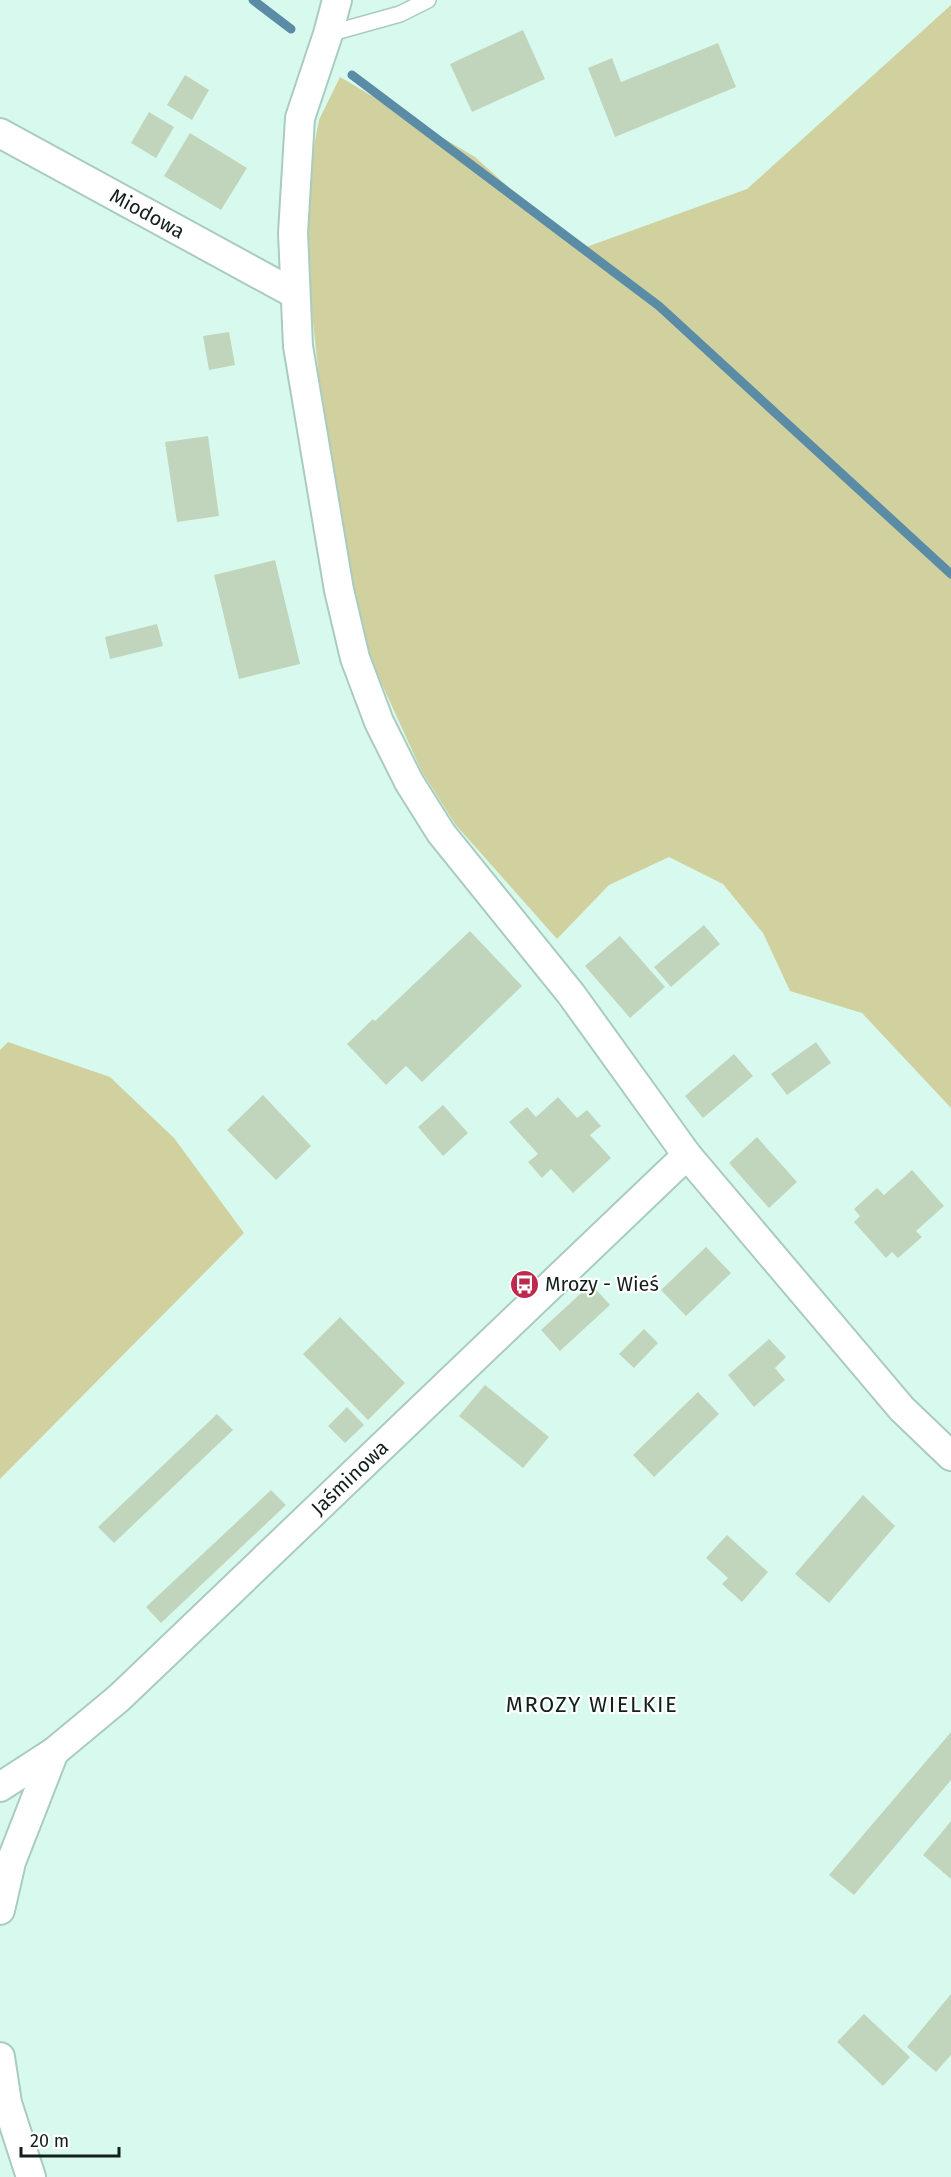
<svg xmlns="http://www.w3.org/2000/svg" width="951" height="2177" viewBox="0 0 951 2177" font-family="'Fira Sans',sans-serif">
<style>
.green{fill:#d0d19f}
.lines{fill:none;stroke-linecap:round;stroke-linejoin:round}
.stream{stroke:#5a8ca6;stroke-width:9}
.building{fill:#c1d5bc}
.lane-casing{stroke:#aacbbf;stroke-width:18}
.street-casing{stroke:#aacbbf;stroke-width:32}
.lane{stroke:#fff;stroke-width:15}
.street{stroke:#fff;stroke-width:28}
.labels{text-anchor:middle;stroke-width:4.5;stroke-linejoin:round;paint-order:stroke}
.street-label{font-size:20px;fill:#121f1b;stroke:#fff}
.poi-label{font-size:20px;fill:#121f1b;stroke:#fff;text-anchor:start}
.quarter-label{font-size:22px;letter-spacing:1.5px;fill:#121f1b;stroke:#fff}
</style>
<rect width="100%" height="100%" fill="#d8faee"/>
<path class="green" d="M951,5v1103l-89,-95 -72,-22 -27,-58 -40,-49 -54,-27 -60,28 -52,54 -102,-115 -33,-52 -53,-116 -18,-69 -28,-171 -13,-123 -2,-116 11,-57 21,-43 135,80 103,93 169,-61z
M8,1042l102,35 64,61 70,95 -244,246v-429z"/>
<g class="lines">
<path class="stream" d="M253,0l38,29
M352,75l307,231 292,268"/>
</g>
<path class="building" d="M523,30l22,49 -73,33 -22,-48z
M718,43l18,44 -121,50 -27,-69 24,-10 9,24z
M185,75l24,15 -17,30 -25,-15z
M149,112l25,15 -18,31 -25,-15z
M190,133l57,35 -26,42 -57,-34z
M229,332l6,33 -26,5 -6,-34z
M208,436l11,80 -42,6 -12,-80z
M275,560l25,104 -61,15 -25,-104z
M157,624l6,22 -53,13 -5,-22z
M704,925l16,19 -49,43 -17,-20z
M470,931l52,55 -100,96 -16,-16 -20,19 -39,-41 26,-25 2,2z
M620,936l45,51 -35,31 -45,-52z
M816,1042l15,21 -44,32 -16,-21z
M734,1054l19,22 -50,42 -18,-22z
M263,1095l48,51 -35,34 -49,-50z
M558,1097l19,21 10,-8 14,16 -11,9 21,23 -38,35 -22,-24 -9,9 -14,-16 10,-8 -29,-32 18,-15 9,10z
M443,1105l25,28 -25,23 -25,-29z
M757,1137l40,45 -28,26 -40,-45z
M912,1170l32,36 -28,25 6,6 -24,21 -6,-6 -6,6 -32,-36 6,-6 -6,-7 23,-21 7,7z
M706,1247l25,26 -45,43 -25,-26z
M591,1284l19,21 -50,46 -19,-21z
M340,1317l65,66 -37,37 -65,-66z
M644,1329l14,14 -24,25 -15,-14z
M769,1339l17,18 -11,11 10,12 -31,27 -26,-32z
M485,1385l64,52 -26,31 -64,-52z
M698,1392l21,22 -65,63 -21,-22z
M347,1407l17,18 -19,18 -17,-17z
M217,1414l16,16 -119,113 -16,-16z
M271,1490l15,15 -125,118 -15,-16z
M863,1495l32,31 -66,77 -34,-29z
M727,1535l41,37 -26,30 -20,-18 6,-6 -22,-20z
M951,1732v48l-97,115 -25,-20z
M951,1821v58l-28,-24z
M951,1994v61l-15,17 -29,-25z
M864,2014l46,43 -27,29 -46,-44z"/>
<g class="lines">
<defs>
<path id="lane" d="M328,34l72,-20 28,-14"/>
<g id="street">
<path d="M337,0l-9,34 -28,84 -7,115 5,113 41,244 16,68 24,64 30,60 32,51 130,161 116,161 215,254 49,47"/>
<path id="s1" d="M0,133l295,161"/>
<path id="s2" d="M0,1787l54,-35 65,-54 568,-543"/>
<path d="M0,1910l11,-48 43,-110"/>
<path d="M0,2057l7,46 24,74"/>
</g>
</defs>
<use href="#lane" class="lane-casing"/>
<use href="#street" class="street-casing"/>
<use href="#lane" class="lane"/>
<use href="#street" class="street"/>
</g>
<defs>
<symbol id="bus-disc" viewBox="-11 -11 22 22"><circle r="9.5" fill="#bc2b4d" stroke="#fff"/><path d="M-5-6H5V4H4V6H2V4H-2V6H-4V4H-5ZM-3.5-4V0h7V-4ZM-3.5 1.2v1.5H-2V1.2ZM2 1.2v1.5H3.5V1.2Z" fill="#fff"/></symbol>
</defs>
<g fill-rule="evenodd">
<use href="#bus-disc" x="508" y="1268" width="33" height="33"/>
</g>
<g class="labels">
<g class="street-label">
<text dy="7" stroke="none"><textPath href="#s1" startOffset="168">Miodowa</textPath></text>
<text dy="7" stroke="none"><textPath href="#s2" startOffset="468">Jaśminowa</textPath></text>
</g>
<g class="poi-label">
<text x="545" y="1291">Mrozy - Wieś</text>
</g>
<g class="quarter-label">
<text x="592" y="1712">MROZY WIELKIE</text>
</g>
</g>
<path d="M21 2147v9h98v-9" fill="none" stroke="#121f1b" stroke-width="3"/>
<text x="30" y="2147" font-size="18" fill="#121f1b" stroke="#ffffff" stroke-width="4.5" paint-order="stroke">20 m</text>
</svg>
